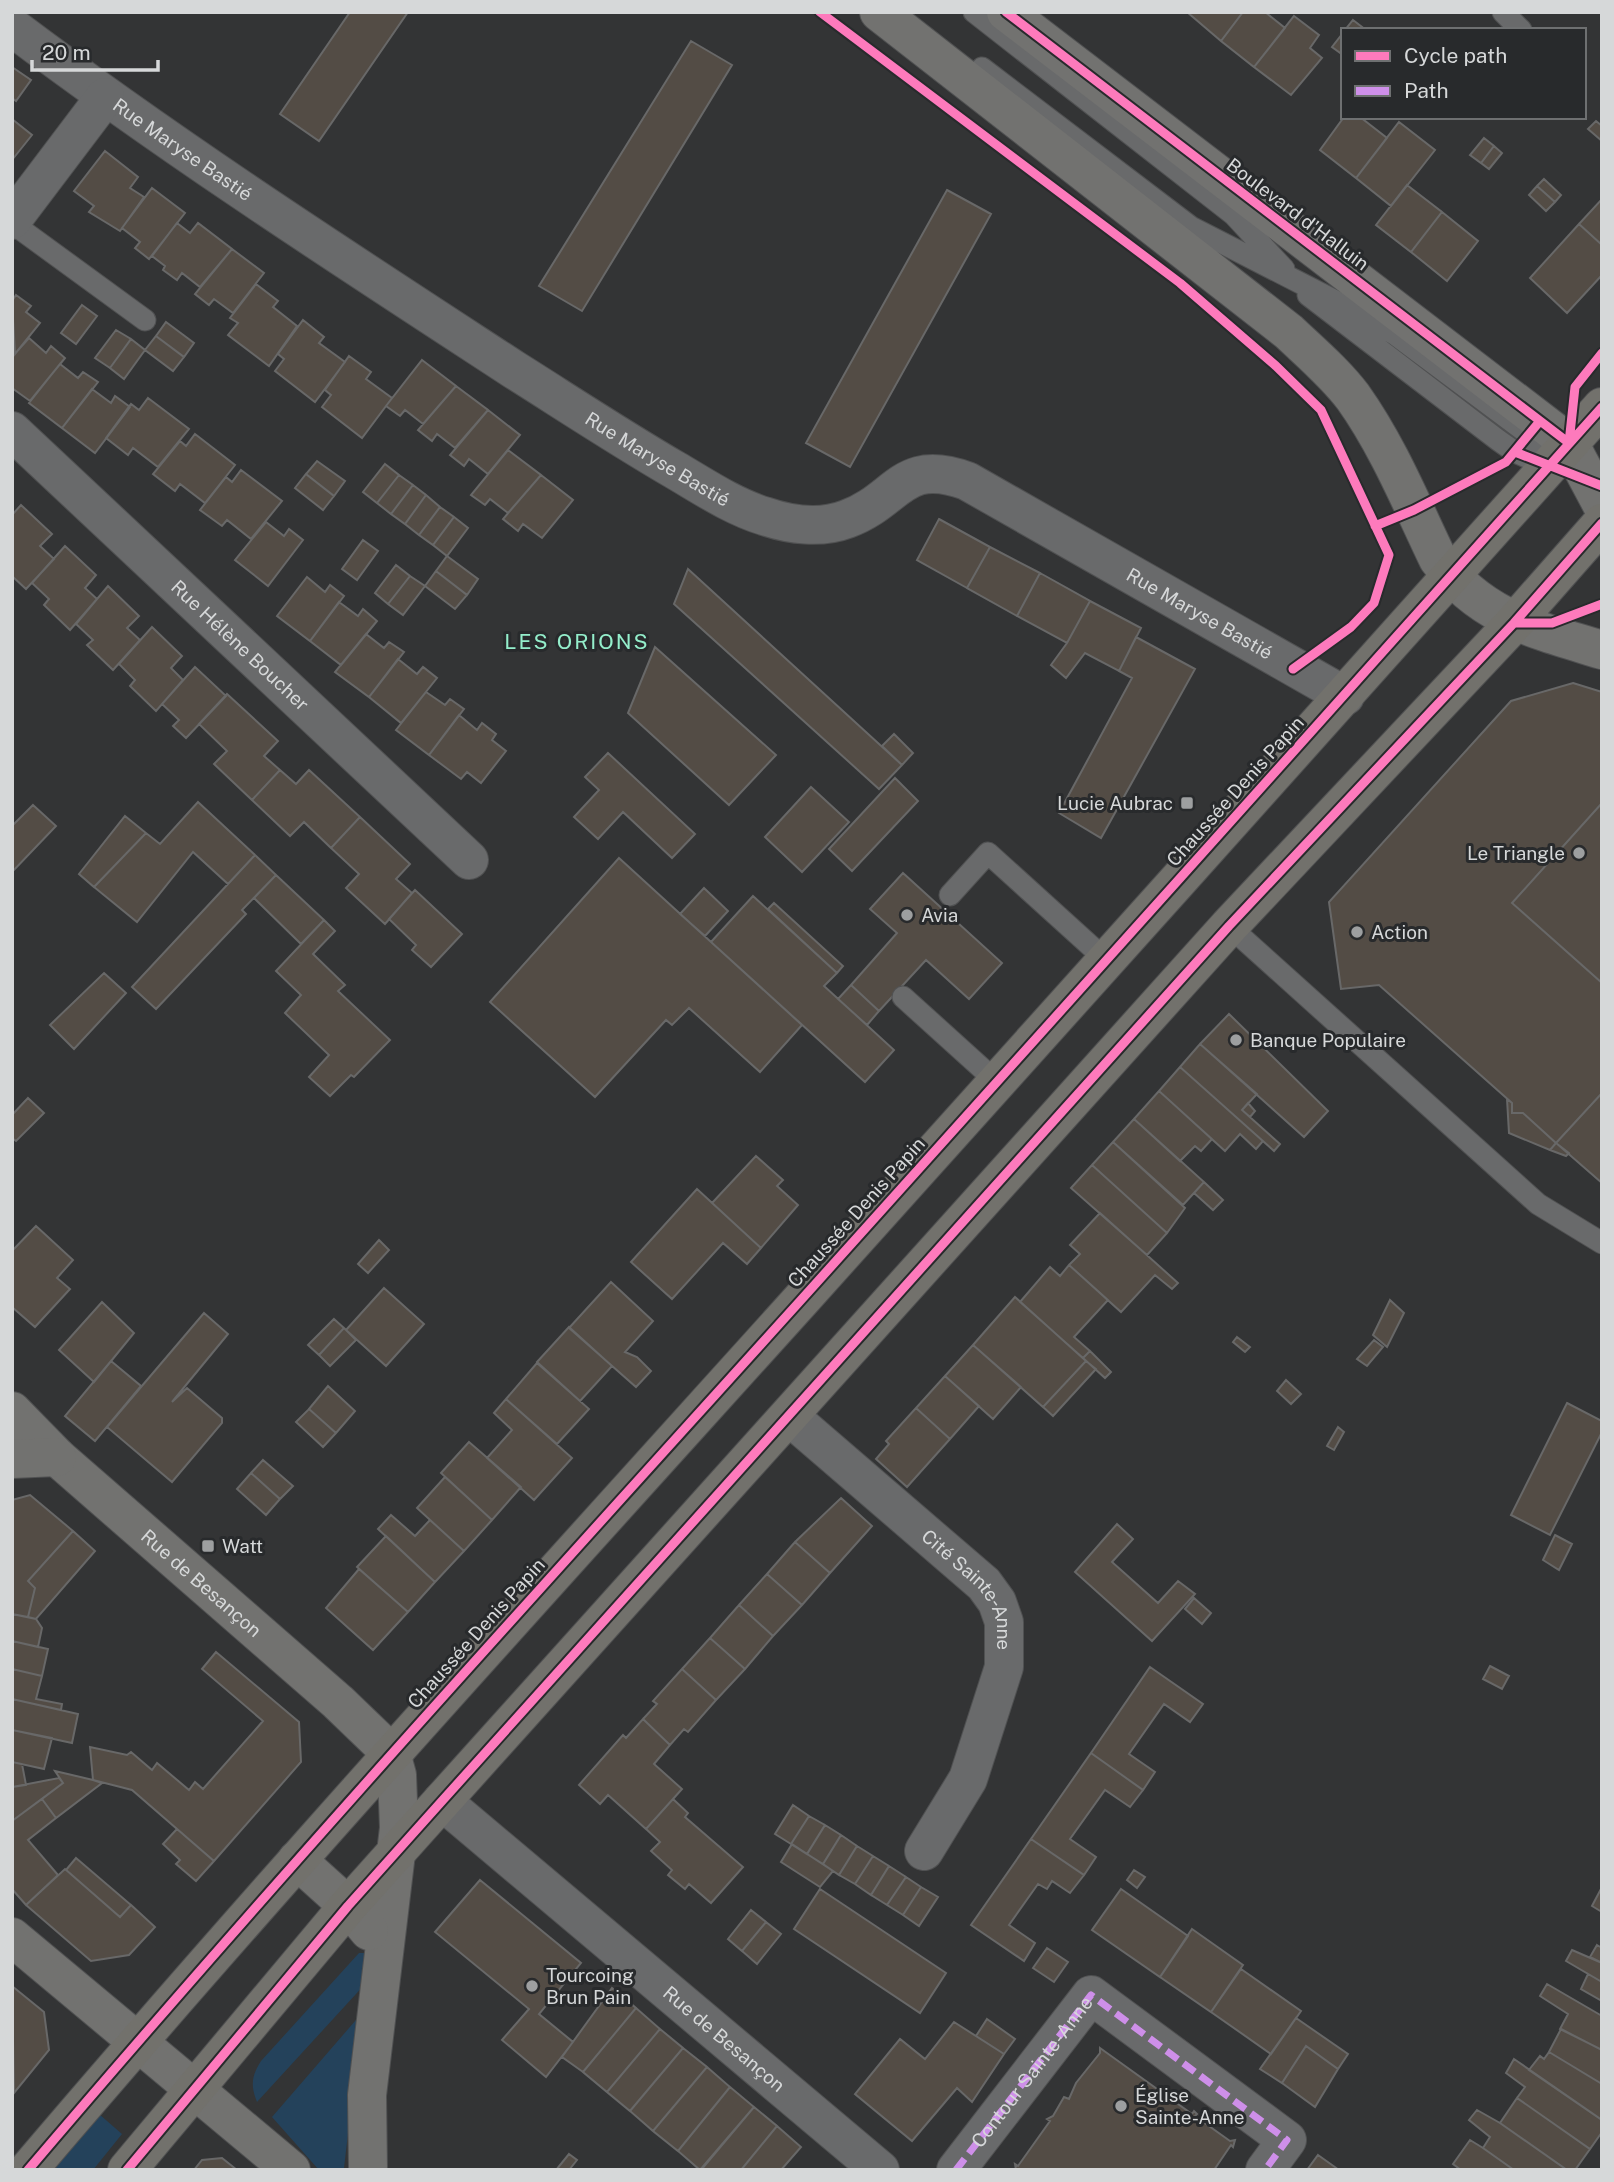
<svg xmlns="http://www.w3.org/2000/svg" width="1614" height="2182" viewBox="0 0 1614 2182" font-family="'Public Sans',sans-serif">
<style>
.green{fill:#24425b}
.building{fill:#534c45;stroke:#686868;stroke-width:2}
.lines{fill:none;stroke-linecap:round;stroke-linejoin:round}
.lane-casing{stroke:#505152;stroke-width:23}
.street-casing{stroke:#505152;stroke-width:40}
.secondary-casing{stroke:#505152;stroke-width:40}
.primary-casing{stroke:#505152;stroke-width:40}
.lane{stroke:#696a6b;stroke-width:21}
.street{stroke:#696a6b;stroke-width:38}
.secondary{stroke:#727270;stroke-width:38}
.primary{stroke:#72716c;stroke-width:38}
.quiet{stroke:#ce8fe9;stroke-width:7;stroke-dasharray:14 7;stroke-linecap:butt}
.cycleway-casing{stroke:#282a2c;stroke-width:13}
.cycleway{stroke:#fd7abc;stroke-width:9}
.poi-dot{fill:#9d9fa0;stroke:#282a2c;stroke-width:2.5}
.labels{text-anchor:middle;stroke-width:6;stroke-linejoin:round;paint-order:stroke}
.street-label{font-size:19px;fill:#d6d8d9;stroke:#282a2c}
.poi-label{font-size:19px;fill:#d6d8d9;stroke:#282a2c;text-anchor:start}
.neighbourhood-label{font-size:21px;letter-spacing:2px;fill:#94eecb;stroke:#282a2c}
</style>
<rect width="100%" height="100%" fill="#333435"/>
<path class="green" d="M359,1953h6l2,29 -110,120c-7,-17 -5,-27 4,-41z
M362,2013l-18,155 -25,2 -47,-53z
M99,2114l23,20 -29,36h-40z"/>
<path class="building" d="M350,12h58l-89,129 -39,-27z
M1187,12h56l-22,29z
M1243,12h22l20,16 -31,39 -33,-26z
M1294,16l25,19 -9,13 12,10 -31,37 -37,-28z
M1353,20l13,10h-21z
M1343,33v22l-11,-8z
M691,41l41,24 -150,246 -43,-25z
M12,67l19,13 -15,21 -4,-3z
M1344,117h16l27,21 -31,40 -36,-28z
M12,119l20,16 -20,25z
M1596,121l6,5v15l-14,-12z
M1399,122l36,28 -44,56 -35,-28z
M1484,138l10,8 -13,17 -11,-8z
M1494,146l8,7 -13,16 -8,-6z
M105,151l33,26 -8,11 14,9 -24,34 -31,-19 5,-6 -20,-15z
M1544,179l17,16 -6,7 -18,-16z
M1407,185l35,27 -31,40 -35,-27z
M1537,186l18,16 -9,9 -17,-16z
M152,188l33,25 -36,46 -14,-11 5,-6 -18,-14z
M947,190l44,24 -141,253 -44,-24z
M1602,199v46l-23,-21z
M1442,212l36,29 -31,40 -36,-29z
M177,223l13,10 8,-10 34,26 -32,38 -18,-14 -5,7 -14,-10 2,-4 -13,-10z
M1579,224l23,21v30l-35,38 -37,-35z
M232,249l32,24 -31,40 -19,-14 -5,6 -14,-11z
M256,284l22,17 -5,6 24,19 -28,40 -41,-31 10,-12 -8,-5z
M16,295l15,11 -5,6 14,11 -25,31 -3,-53z
M82,305l15,11 -21,28 -15,-11z
M303,320l21,17 -5,6 26,19 -30,40 -40,-31 9,-12 -6,-5z
M166,322l28,21 -10,14 -28,-21z
M116,330l15,9 -21,29 -15,-10z
M156,336l28,21 -11,14 -28,-21z
M29,338l17,15 5,-7 14,12 -35,43 -18,-13v-31z
M131,339l14,11 -21,29 -14,-11z
M349,356l22,16 -5,7 26,19 -30,40 -40,-31 9,-12 -6,-5z
M422,360l34,26 -33,38 -18,-14 -5,6 -14,-10z
M60,364l18,14 5,-6 15,10 -36,46 -33,-25z
M456,386l32,24 -33,38 -18,-14 -5,7 -14,-11z
M92,389l19,14 4,-7 15,11 -35,46 -33,-25z
M148,398l41,31 -31,38 -25,-19 -5,7 -22,-17 25,-34 8,6z
M488,410l32,25 -32,39 -19,-15 -5,7 -14,-11z
M195,434l40,31 -30,38 -25,-19 -5,7 -22,-17 27,-33 6,5z
M508,450l33,25 -33,38 -18,-14 -5,6 -14,-10z
M317,461l28,20 -11,15 -28,-22z
M385,464l14,11 -22,28 -14,-11z
M241,470l41,31 -31,38 -24,-19 -5,6 -22,-16 26,-33 6,5z
M306,474l28,22 -11,14 -28,-22z
M399,475l14,10 -22,29 -14,-11z
M541,475l32,25 -31,38 -19,-14 -5,7 -15,-12z
M413,485l13,10 -21,29 -14,-10z
M426,495l14,12 -21,28 -14,-11z
M21,505l31,29 -12,12 14,13 -28,30 -14,-13v-61z
M440,507l14,10 -21,28 -14,-10z
M454,517l14,11 -21,28 -14,-11z
M939,519l51,28 -23,41 -50,-28z
M266,522l18,14 5,-7 14,11 -35,46 -33,-26z
M363,540l15,11 -21,29 -15,-11z
M65,546l31,29 -11,13 12,11 -27,31 -26,-25 5,-6 -17,-16z
M990,547l50,26 -23,43 -50,-28z
M447,556l31,23 -11,16 -31,-24z
M396,565l14,11 -22,28 -13,-11z
M688,569l214,196 -23,24 -205,-185z
M436,571l31,24 -12,14 -30,-23z
M1040,573l50,28 -23,42 -50,-27z
M410,576l15,10 -22,29 -15,-11z
M307,577l18,15 5,-7 14,11 -34,45 -33,-25z
M108,586l31,30 -12,12 13,12 -27,30 -26,-25 6,-5 -17,-16z
M1090,601l51,27 -22,43 -34,-18 -19,25 -15,-13 16,-22z
M339,602l19,14 5,-7 14,12 -36,44 -31,-24z
M152,627l30,29 -11,12 12,12 -27,31 -26,-25 5,-6 -16,-16z
M366,634l18,14 5,-6 15,10 -35,45 -34,-25z
M1136,637l59,32 -94,169 -42,-25 73,-135 -13,-7z
M655,647l121,108 -47,50 -101,-92z
M398,659l19,15 6,-7 14,11 -36,45 -32,-26z
M195,667l31,29 -40,42 -13,-12 6,-6 -17,-16z
M1573,683l29,9v111l-90,100 90,80v110l-46,50 -33,-30h-11v-10l-133,-118 -38,4 -12,-87 182,-201z
M426,692l19,13 5,-6 14,10 -35,46 -33,-25z
M227,694l51,47 -14,15 16,14 -28,30 -38,-36 13,-13 -28,-27z
M459,715l18,15 5,-7 14,11 -4,6 14,11 -25,32 -14,-11 -6,7 -32,-24z
M894,734l19,19 -11,12 -20,-19z
M608,753l87,81 -23,24 -49,-46 -25,27 -24,-22 25,-27 -14,-13z
M280,770l16,14 13,-14 51,47 -29,31 -27,-26 -14,14 -38,-36z
M895,778l23,23 -66,70 -23,-22z
M811,787l38,35 -47,50 -37,-35z
M198,802l57,53 -27,29 -35,-32 -56,70 -43,-35 52,-54 14,11z
M1602,803v180l-90,-80z
M33,805l23,21 -44,46v-46z
M125,816l21,17 -52,54 -15,-13z
M360,817l50,47 -14,15 16,14 -27,31 -39,-36 13,-14 -28,-26z
M255,855l21,20 -34,35 4,4 -90,95 -24,-22z
M619,858l183,167 -42,47 -71,-64 -17,17 -6,-5 -71,77 -105,-95z
M903,873l99,90 -33,36 -43,-39 -47,51 -28,-26 46,-52 -27,-24z
M276,875l48,45 -23,24 -47,-46z
M704,888l24,23 -23,25 -25,-22z
M415,890l47,44 -31,33 -19,-17 4,-5 -27,-26z
M753,896l84,77 -13,13 70,64 -29,32 -154,-140z
M774,903l69,63 -6,7 -69,-64z
M324,920l11,11 -22,23 32,31 -7,6 52,49 -36,37 -3,-2 -21,21 -21,-19 20,-22 -44,-42 16,-18 -25,-24z
M104,973l22,20 -52,56 -24,-24z
M851,985l28,26 -12,14 -29,-26z
M1229,1014l99,97 -24,26 -104,-93z
M1200,1044l57,50 -15,16 38,34 -6,7 -94,-84z
M1180,1067l83,74 -7,8 -16,-15 -15,17 -66,-60z
M1159,1091l53,48 -11,12 -6,-5 -15,15 -46,-42z
M1602,1093v90l-46,-40z
M28,1098l16,15 -28,28 -4,-3v-23z
M1507,1099l5,4v10h11l33,30 -6,7 -41,-17z
M1248,1103l7,8 -5,6 -8,-7z
M1134,1119l70,63 -21,23 -70,-63z
M1113,1142l72,66 -18,25 -75,-68z
M1556,1143l13,10 -3,3 -16,-6z
M756,1156l27,24 -6,6 21,19 -37,43 -49,-45z
M1092,1165l75,68 -20,22 -76,-67z
M1204,1182l19,18 -10,10 -19,-17z
M697,1189l64,59 -14,16 -24,-21 -51,56 -41,-37z
M1100,1213l78,70 -6,6 -17,-14 -34,37 -52,-47 11,-11 -10,-9z
M36,1226l37,34 -16,18 13,11 -35,38 -23,-20v-56z
M379,1240l10,10 -21,23 -10,-9z
M1069,1265l39,35 -34,37 16,14 -7,7 -63,-56 30,-35 10,9z
M611,1282l42,39 -28,31 12,5 14,14 -15,16 -67,-59z
M384,1288l40,36 -38,42 -40,-36z
M1015,1297l71,64 -43,46 -70,-62z
M1390,1300l14,13 -17,34 -14,-12z
M102,1302l32,31 -40,49 -35,-32z
M204,1313l24,21 -56,68 15,-14 35,30v5l-50,59 -65,-55z
M334,1319l10,9 -25,27 -11,-10z
M569,1327l43,39 -32,35 -43,-39z
M344,1328l12,12 -26,26 -11,-11z
M1237,1337l13,10 -5,5 -12,-10z
M1374,1340l9,7 -16,19 -10,-7z
M973,1345l48,42 -28,32 -48,-43z
M1090,1351l21,21 -6,6 -22,-20z
M111,1361l30,25 -46,55 -30,-25z
M1086,1361l10,8 -43,47 -10,-9z
M537,1363l52,46 -32,35 -51,-45z
M945,1376l34,30 -29,33 -34,-31z
M1286,1380l15,14 -10,10 -14,-13z
M328,1386l27,25 -19,22 -27,-24z
M506,1399l66,59 -38,42 -47,-42 25,-28 -18,-17z
M1567,1403l35,18v11l-52,103 -39,-20z
M916,1408l34,31 -43,48 -31,-28 13,-15 -3,-3z
M309,1409l27,24 -13,14 -27,-25z
M1338,1427l6,5 -10,18 -7,-4z
M469,1442l52,45 -29,33 -51,-47z
M263,1460l30,26 -13,13 -29,-26z
M251,1473l29,26 -14,16 -29,-26z
M445,1477l47,43 -28,31 -47,-43z
M30,1495l43,36 -45,50 7,7 -7,29 -16,-3v-114z
M841,1498l31,28 -42,47 -35,-31z
M391,1515l24,21 15,-16 34,31 -29,31 -57,-53z
M1117,1524l16,15 -21,23 46,41 20,-22 17,13 -43,47 -77,-69z
M73,1531l22,20 -59,68 -8,-2 7,-29 -7,-7z
M1555,1535l17,9 -13,26 -16,-10z
M386,1536l49,46 -27,30 -51,-45z
M795,1542l35,31 -28,32 -35,-31z
M359,1569l49,43 -35,38 -47,-42z
M767,1574l35,31 -29,31 -34,-31z
M1194,1598l17,15 -9,11 -17,-15z
M739,1605l34,31 -28,33 -35,-31z
M12,1614l24,5 6,9 -4,19 -26,-6z
M710,1638l35,31 -29,31 -34,-31z
M12,1641l36,8 -6,27 -30,-7z
M216,1652l83,70 2,40 -87,99 -82,-71 -39,-10 -3,-33 37,8 4,-3 21,18 5,-7 32,27 6,-8 8,7 60,-68 -61,-52z
M1490,1666l19,10 -7,13 -19,-10z
M1150,1667l53,37 -13,18 -26,-18 -35,50 26,18 -12,18 -52,-37z
M12,1669l30,7 -6,23 26,5 -1,6 -49,-11z
M682,1669l34,31 -28,32 -4,-3 -14,16 -27,-26 14,-15 -4,-3z
M12,1699l66,15 -6,29 -60,-13z
M643,1719l27,26 -16,19 28,25 -36,40 -38,-34 -8,9 -21,-19 44,-50 3,3z
M12,1730l40,8 -8,31 -32,-7z
M1091,1753l52,37 -13,17 -25,-17 -35,49 26,18 -12,18 -53,-36z
M12,1762l10,2 4,21 -14,2z
M55,1771l38,9 9,3 -46,35 -14,-19 21,-16z
M59,1778l4,5 -51,38v-34z
M42,1799l14,19 -28,22 30,35 -32,30 -14,-16v-68z
M673,1799l15,14 -3,4 58,50 -32,36 -22,-19 -4,5 -17,-14 4,-5 -21,-19 9,-9 -14,-13z
M793,1805l16,11 -18,28 -16,-10z
M809,1816l16,9 -18,29 -16,-10z
M825,1825l16,10 -18,29 -16,-10z
M177,1829l37,32 -18,20 -20,-17 4,-4 -17,-16z
M841,1835l16,11 -18,29 -16,-11z
M1031,1839l53,36 -14,18 -18,-12 -5,8 -9,-5 -29,41 26,18 -11,18 -53,-36z
M792,1844l41,27 -13,16 -39,-25z
M857,1846l16,10 -18,28 -16,-9z
M873,1856l16,10 -18,29 -16,-11z
M76,1858l55,47 -11,12 -54,-47z
M889,1866l17,11 -19,28 -16,-10z
M65,1869l55,48 11,-12 24,22 -26,28 -38,6 -65,-56z
M1134,1870l11,7 -8,11 -10,-8z
M906,1877l15,10 -18,28 -16,-10z
M480,1880l101,83 -42,51 34,28 -27,35 -44,-37 27,-31 -94,-77z
M921,1887l17,10 -19,29 -16,-11z
M1602,1887v25l-10,-6z
M820,1889l126,84 -26,40 -126,-84z
M1121,1889l67,47 -28,41 -68,-47z
M751,1910l15,12 -24,29 -14,-12z
M766,1922l15,12 -24,30 -15,-13z
M1192,1929l51,36 -32,47 -51,-35z
M1597,1945l5,3v15l-12,-6z
M1047,1948l21,14 -14,20 -21,-14z
M1572,1950l30,13v19l-36,-21z
M1241,1969l60,42 -30,43 -60,-42z
M1588,1974l14,8v19l-21,-12z
M1547,1984l55,32v34l-42,-21 8,-15 -28,-18z
M12,1986l32,26 5,38 -35,43z
M612,1988l24,20 -53,64 -21,-15z
M636,2008l24,21 -53,63 -24,-20z
M1296,2018l52,36 -10,15 -32,-23 -24,37 -22,-14z
M987,2019l28,20 -11,15 -28,-18z
M954,2022l50,32 -32,48 -15,-14 -45,53 -57,-47 45,-55 25,20z
M660,2029l23,19 -53,63 -23,-19z
M1561,2029l41,21v34l-53,-32z
M1306,2046l32,23 -23,38 -33,-24z
M683,2048l24,19 -54,64 -23,-20z
M1100,2048l92,66 2,-3 3,3 -2,2 35,25 5,-1 -2,7 -2,-2 -17,25h-198l-1,-6 3,2 32,-45 -3,-2 6,-3 11,-19 5,2 7,-16 24,-30z
M1549,2052l53,32v36l-73,-50 11,-14 4,3z
M1514,2059l88,61v12l-12,17 -73,-51 8,-11 -19,-14z
M707,2067l23,20 -52,64 -25,-20z
M730,2087l24,20 -54,63 -22,-19z
M1517,2098l73,51 -15,21h-8l-67,-47z
M754,2107l23,19 -36,44h-40z
M1477,2110l23,13 67,47h-53l-31,-22 7,-11 -21,-17z
M777,2126l24,21 -20,23h-40z
M1470,2140l13,8 31,22h-53l-8,-6z
M569,2154l8,6 -8,10h-13z
M1318,2155l21,15h-32z
M222,2158l15,12h-43l8,-10z"/>
<g class="lines">
<defs>
<path id="lane" d="M974,12l260,203 50,54
M1503,12l18,18
M982,68l209,159 168,86 37,22 142,106
M12,223l133,97
M1308,295l190,145 17,12 41,18
M950,895l38,-42 117,106
M1229,926l309,278 64,39
M903,997l94,85"/>
<g id="street">
<path id="s1" d="M12,27c162,122 331,231 501,342 54,34 107,69 162,101 29,17 57,36 89,46 26,9 57,13 83,3 52,-19 54,-62 120,-38l378,215"/>
<path d="M12,220l93,-123"/>
<path id="s2" d="M12,431l457,429"/>
<path id="s3" d="M789,1416l195,168 13,18 7,20v45l-36,112 -44,72"/>
<path id="s4" d="M442,1801l438,369"/>
<path id="s5" d="M956,2170l135,-175 196,145 -22,30"/>
</g>
<g id="secondary">
<path d="M879,12l410,320c21,20 46,41 64,65 35,49 59,108 85,162 43,59 99,71 164,91"/>
<path d="M1006,12l563,431 33,62"/>
<path id="s6" d="M12,1411l45,46 281,245 53,51 6,22 2,53 -32,267 1,75"/>
<path d="M12,1459l45,-2"/>
<path d="M297,1860l51,46 21,25"/>
<path d="M12,1937l279,233"/>
</g>
<path id="primary" d="M28,2170c252,-296 513,-582 773,-870 268,-297 534,-595 801,-893
M127,2170l221,-264 94,-105 787,-875 285,-303 88,-100"/>
</defs>
<use href="#lane" class="lane-casing"/>
<use href="#street" class="street-casing"/>
<use href="#secondary" class="secondary-casing"/>
<use href="#primary" class="primary-casing"/>
<use href="#lane" class="lane"/>
<use href="#street" class="street"/>
<use href="#secondary" class="secondary"/>
<use href="#primary" class="primary"/>
<path class="quiet" d="M956,2170l135,-175 196,145 -22,30"/>
<defs>
<path id="cycleway" d="M820,12l360,271 96,83 45,44 68,145 -15,48 -23,24 -58,42
M1006,12l563,431
M1569,443l6,-56 27,-34
M1515,452l87,34
M1375,526l39,-16 92,-48 34,-41
M1514,623h38l50,-19
M28,2170c252,-296 513,-582 773,-870 268,-297 534,-595 801,-893
M127,2170l221,-264 94,-105 787,-875 285,-303 88,-100"/>
</defs>
<use href="#cycleway" class="cycleway-casing"/>
<use href="#cycleway" class="cycleway"/>
</g>
<g class="poi-dot">
<rect x="1180" y="796" width="14" height="14" rx="3.5"/>
<circle cx="1579" cy="853" r="7"/>
<circle cx="907" cy="915" r="7"/>
<circle cx="1357" cy="932" r="7"/>
<circle cx="1236" cy="1040" r="7"/>
<rect x="201" y="1539" width="14" height="14" rx="3.5"/>
<circle cx="532" cy="1986" r="7"/>
<circle cx="1121" cy="2106" r="7"/>
</g>
<g class="labels">
<g class="street-label">
<text dy="7" stroke="none"><textPath href="#s1" startOffset="210">Rue Maryse Bastié</textPath></text>
<text transform="translate(1298 214) rotate(37)" y="7">Boulevard d'Halluin</text>
<text dy="7" stroke="none"><textPath href="#s1" startOffset="777">Rue Maryse Bastié</textPath></text>
<text dy="7" stroke="none"><textPath href="#s1" startOffset="1384">Rue Maryse Bastié</textPath></text>
<text dy="7" stroke="none"><textPath href="#s2" startOffset="313">Rue Hélène Boucher</textPath></text>
<text transform="translate(1235 791) rotate(-48)" y="7">Chaussée Denis Papin</text>
<text transform="translate(856 1212) rotate(-48)" y="7">Chaussée Denis Papin</text>
<text dy="7" stroke="none"><textPath href="#s6" startOffset="256">Rue de Besançon</textPath></text>
<text dy="7" stroke="none"><textPath href="#s3" startOffset="254">Cité Sainte-Anne</textPath></text>
<text transform="translate(476 1633) rotate(-48)" y="7">Chaussée Denis Papin</text>
<text dy="7" stroke="none"><textPath href="#s4" startOffset="369">Rue de Besançon</textPath></text>
<text dy="7" stroke="none"><textPath href="#s5" startOffset="124">Contour Sainte-Anne</textPath></text>
</g>
<g class="poi-label">
<text x="1173" y="810" text-anchor="end">Lucie Aubrac</text>
<text x="1565" y="860" text-anchor="end">Le Triangle</text>
<text x="921" y="922">Avia</text>
<text x="1371" y="939">Action</text>
<text x="1250" y="1047">Banque Populaire</text>
<text x="222" y="1553">Watt</text>
<text x="546" y="1982">Tourcoing<tspan x="546" dy="22">Brun Pain</tspan></text>
<text x="1135" y="2102">Église<tspan x="1135" dy="22">Sainte-Anne</tspan></text>
</g>
<g class="neighbourhood-label">
<text x="577" y="649">LES ORIONS</text>
</g>
</g>
<rect width="1614" height="2182" fill="none" stroke="#d6d8d9" stroke-width="28"/>
<rect x="1341" y="28" width="245" height="91" fill="#282a2c" stroke="#6e7071" stroke-width="2"/>
<rect x="1355" y="51" width="35" height="10" fill="#fd7abc" stroke="#6e7071" stroke-width="2"/>
<text x="1404" y="63" font-size="21" fill="#d6d8d9">Cycle path</text>
<rect x="1355" y="86" width="35" height="10" fill="#ce8fe9" stroke="#6e7071" stroke-width="2"/>
<text x="1404" y="98" font-size="21" fill="#d6d8d9">Path</text>
<path d="M32 60v10h126v-10" fill="none" stroke="#d6d8d9" stroke-width="3.5"/>
<text x="42" y="60" font-size="21" fill="#d6d8d9" stroke="#282a2c" stroke-width="5" paint-order="stroke">20 m</text>
</svg>
